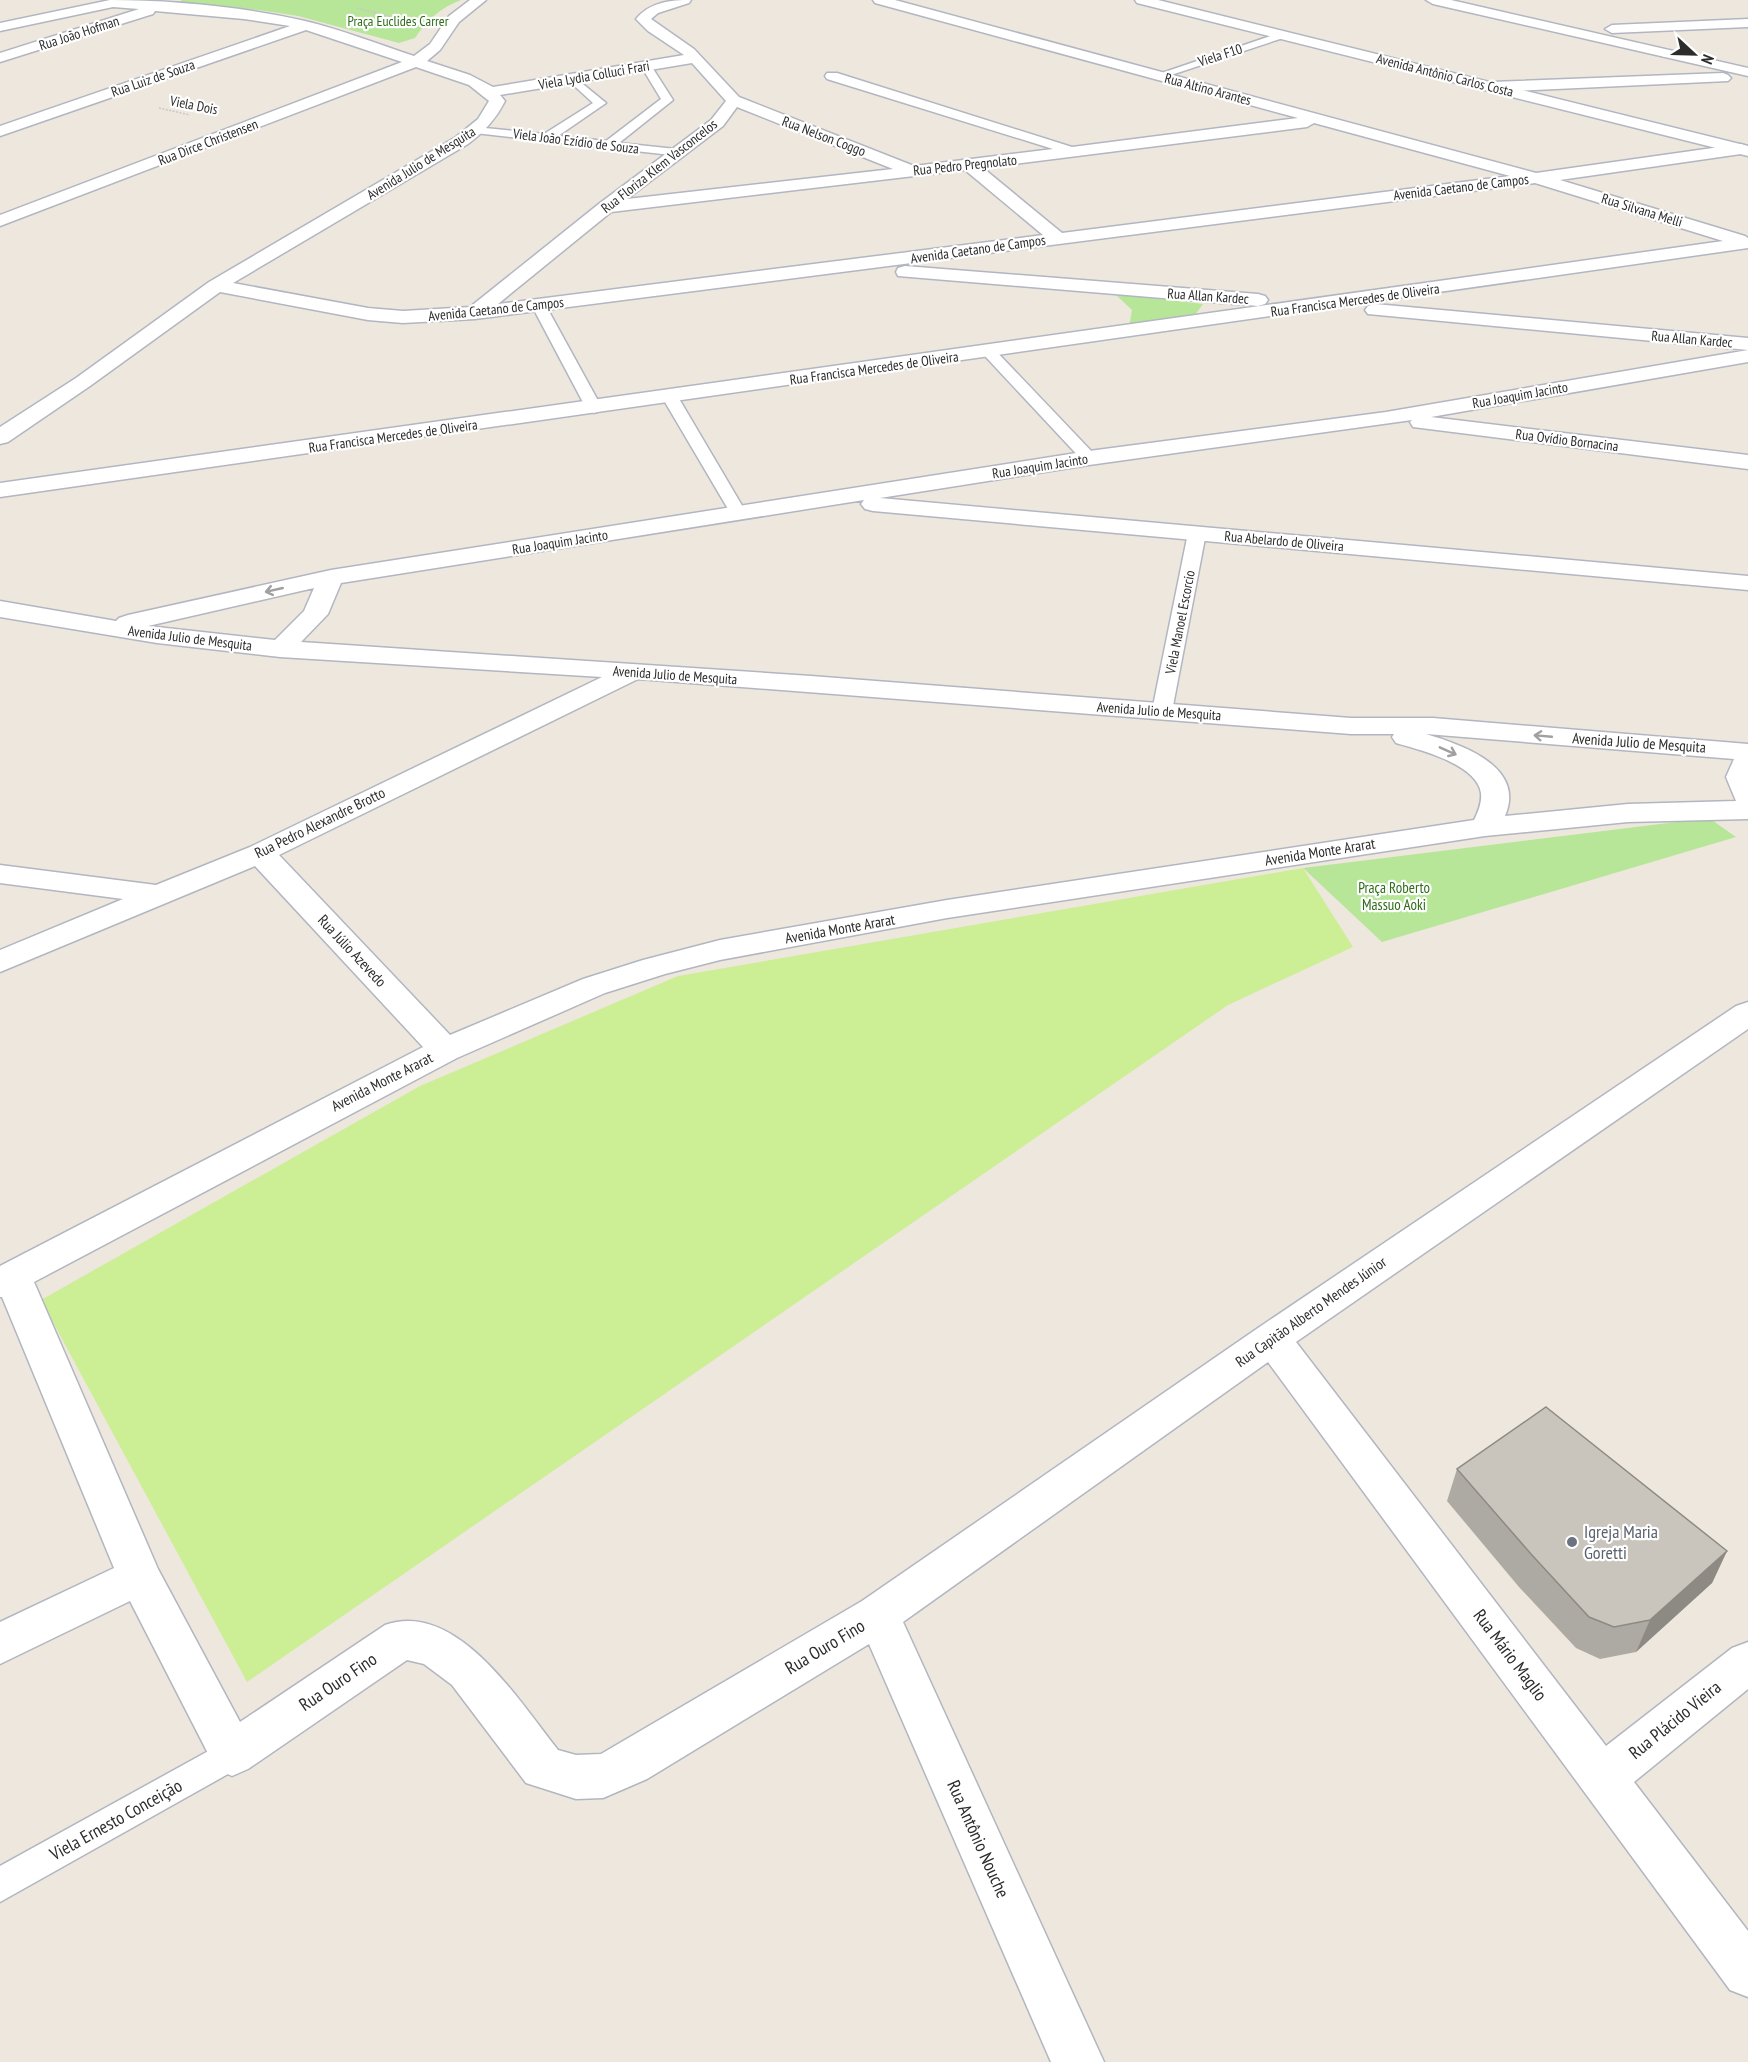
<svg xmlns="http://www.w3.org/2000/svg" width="1748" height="2062" viewBox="0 0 1748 2062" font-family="'PT Sans Narrow',sans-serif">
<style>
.green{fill:#b7e699}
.pitch{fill:#ccee95}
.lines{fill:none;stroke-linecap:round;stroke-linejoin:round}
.service-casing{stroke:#b2b6c0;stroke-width:3}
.minor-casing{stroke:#b2b6c0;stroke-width:3}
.secondary-casing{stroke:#b2b6c0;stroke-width:3}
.path{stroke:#c8c8c8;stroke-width:1.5;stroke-dasharray:2 1.5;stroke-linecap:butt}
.service{fill:#fff;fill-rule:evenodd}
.minor{fill:#fff;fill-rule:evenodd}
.secondary{fill:#fff;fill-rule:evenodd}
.wall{fill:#ada9a3}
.shaded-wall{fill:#8d8a84}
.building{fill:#c9c5bd;stroke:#8d8a84;stroke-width:1.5}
.oneway{stroke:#a0a0a0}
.worship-dot{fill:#6b7280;stroke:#fff;stroke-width:2}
.labels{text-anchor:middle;stroke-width:4.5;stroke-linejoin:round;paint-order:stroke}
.far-park-label{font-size:14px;fill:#2e6d18;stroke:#fff}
.far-street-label{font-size:14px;fill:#2c2c2c;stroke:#fff}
.street-label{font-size:15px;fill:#2c2c2c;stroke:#fff}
.park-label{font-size:15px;fill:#2e6d18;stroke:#fff}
.near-worship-label{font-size:18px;fill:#5b616d;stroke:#fff;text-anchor:start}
.near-street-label{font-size:18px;fill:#2c2c2c;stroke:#fff}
</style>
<rect width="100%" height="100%" fill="#eee7de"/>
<path class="green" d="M181,0h280c-21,8 -34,20 -46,38l-16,5 -101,-27 -39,-6 -77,-6z
M1115,294l88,10 -8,11 -66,12 3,-17z
M1709,818l27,19 -354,105 -79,-74z"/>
<path class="pitch" d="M1303,868l50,79 -125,58 -981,677 -206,-382 379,-214 258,-110z"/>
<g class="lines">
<defs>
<path id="service" d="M1282,32l5,3 -1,2 -124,41 -4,1 -5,-3z
M646,63l4,1 23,36 -54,43 57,6 4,1v6l-205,-23 -6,-3 6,-3 69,7 49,-31 -24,-22v-4l4,-1 33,27 -48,33 48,5 55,-42 -20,-33z
M539,302l7,4 56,102 -3,3 -5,2 -8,-5 -54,-102z
M989,348l5,1 101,106 2,3 -2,3h-12l-99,-106 -2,-3z
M670,392l8,5 69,117 -2,4h-12l-2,-4 -69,-117z
M1197,528l6,1 3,4 -34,178 -3,4h-14l-3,-4 36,-178 3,-4z
M232,1738l12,5 5,11 -5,11 -244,137v-36z"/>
<path id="minor" d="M110,0c61,0 135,7 195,21 37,9 73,23 109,35l16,-12 19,-28 21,-16h16l-27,22 -19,28 -13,11 43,14 23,12 191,-32 -36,-24 -12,-12c14,-17 34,-19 55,-19l-2,3 -31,10 -7,6 43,30 45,48 175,69 139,-17 -226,-70 -2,-3 2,-3h10l235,74 226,-29 -423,-115 -2,-3h22l641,173 205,-29 6,2v6l-6,2 -181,26 185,56 3,2v10l-1748,249v-14l1723,-242 -188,-58 -1060,136 -72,4 -35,-3 -148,-28 -130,94 -82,56 -8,2v-17l76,-49 133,-96 247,-145 22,-18 11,-18 -20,-16 -53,-18 -416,159v-11l402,-153 -96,-32 -306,106v-10l290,-100 -46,-7 -89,-8 -2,3 -153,48v-9l139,-44 -26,-2 -113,24v-8zM692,63l34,38 -15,19 -111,83 -130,104 -67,4 -35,-3 -135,-25 235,-139c16,-12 28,-25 37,-43l-5,-6zM737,107l156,62 -266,30 96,-73zM1314,123l196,53 -448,57 -79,-65 324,-41zM965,170l78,65 -545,69 113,-92z
M1426,0h25l297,68v8l-315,-72z
M1748,19v8l-136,6 -7,-4 7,-4z
M1723,73l5,2 3,3 -3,3 -237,11 -8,-5 8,-5z
M905,266l353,28 7,2 3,4 -3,4 -7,2 -360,-30 -2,-4 2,-4z
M1375,304l373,34v24l-317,55 317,38v14l-327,-41 -8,-1 -3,-5 2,-2 -323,45 -209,33 868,78v14l-875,-79 -8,-2 -4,-5 3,-4 -523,83 -13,31 -27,28 510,34 540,42h82l315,26v75l-120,3 -143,14 -538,82 -227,42 -55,14 -60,19 -148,65 -423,224 124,287 82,153 145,-97c72,-26 135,78 173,125l18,5 25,-1 261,-153 396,-273 478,-322 12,-4v27l-452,313 310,404 126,-98 16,-6v47l-114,93 114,149v66l-18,-7 -462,-628 -365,260 201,440h-53l-182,-418 -222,135 -44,19 -27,1 -50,-16 -74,-98 -28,-21 -17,-4 -159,109 -16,7 -16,-7 -86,-168 -130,63v-42l114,-54 -112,-271h-2v-31l423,-219 -168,-181 -255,106v-22l123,-51 -123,-16v-18l156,20 94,-38 352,-170 -322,-20 -123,-14 -157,-26v-16l116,20 3,-3 9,-3 203,-45 758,-119 297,-39 362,-62 -380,-36 -3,-4 3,-4zM314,588l-10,23 -29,29 -127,-14zM638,679l713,55h43l-2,3 4,6c24,7 81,21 85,50 1,10 -3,19 -7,27l-527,80 -227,40 -77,20 -60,19 -133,56 -171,-180zM1426,734l308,25 -8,18 10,24 -108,3 -123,12c21,-49 -42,-71 -79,-82z"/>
<path id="secondary" d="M1135,0h23l590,146v10l-611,-153z"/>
</defs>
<use href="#service" class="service-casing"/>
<use href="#minor" class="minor-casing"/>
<use href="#secondary" class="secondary-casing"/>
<path class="path" d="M357,8l41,11 19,-1
M159,108l31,7"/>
<use href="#service" class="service"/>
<use href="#minor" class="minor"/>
<use href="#secondary" class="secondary"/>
</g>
<path class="wall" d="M1457,1469l270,82 -15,32 -76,69 -36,7 -24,-11 -57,-61 -72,-86z"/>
<path class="shaded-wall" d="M1727,1551l-15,32 -76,69 14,-32z"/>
<path class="building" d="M1546,1407l181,144 -77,69 -36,7 -25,-10 -58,-63 -74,-85z"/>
<defs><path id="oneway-shaft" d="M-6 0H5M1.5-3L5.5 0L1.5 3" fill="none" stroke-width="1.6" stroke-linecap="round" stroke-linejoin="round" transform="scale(1.5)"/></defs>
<g class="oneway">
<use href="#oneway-shaft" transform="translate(274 590) rotate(167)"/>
<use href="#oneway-shaft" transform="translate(1543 736) rotate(-175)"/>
<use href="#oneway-shaft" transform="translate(1448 751) rotate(24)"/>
</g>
<circle class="worship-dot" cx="1572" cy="1542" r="6"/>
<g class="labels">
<g class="far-park-label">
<text x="398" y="26">Praça Euclides Carrer</text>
</g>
<g class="far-street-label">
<text transform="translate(79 33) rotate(-18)" y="5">Rua João Hofman</text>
<text transform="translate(1220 55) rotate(-18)" y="5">Viela F10</text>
<text transform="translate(594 75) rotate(-10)" y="5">Viela Lydia Colluci Frari</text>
<text transform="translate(1445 75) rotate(14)" y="5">Avenida Antônio Carlos Costa</text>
<text transform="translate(153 78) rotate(-19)" y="5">Rua Luiz de Souza</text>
<text transform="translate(1208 89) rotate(15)" y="5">Rua Altino Arantes</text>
<text transform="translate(194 105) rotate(11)" y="5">Viela Dois</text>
<text transform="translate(824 136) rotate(21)" y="5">Rua Nelson Coggo</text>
<text transform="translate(576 141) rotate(7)" y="5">Viela João Ezídio de Souza</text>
<text transform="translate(208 142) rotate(-21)" y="5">Rua Dirce Christensen</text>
<text transform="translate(421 163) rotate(-32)" y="5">Avenida Julio de Mesquita</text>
<text transform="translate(965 165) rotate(-6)" y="5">Rua Pedro Pregnolato</text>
<text transform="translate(659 166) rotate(-38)" y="5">Rua Floriza Klem Vasconcelos</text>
<text transform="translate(1461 187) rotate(-7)" y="5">Avenida Caetano de Campos</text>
<text transform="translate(1642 210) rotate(17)" y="5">Rua Silvana Melli</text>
<text transform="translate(978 249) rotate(-8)" y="5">Avenida Caetano de Campos</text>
<text transform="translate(1208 296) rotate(4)" y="5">Rua Allan Kardec</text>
<text transform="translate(1355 300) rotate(-8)" y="5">Rua Francisca Mercedes de Oliveira</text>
<text transform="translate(496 309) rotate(-6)" y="5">Avenida Caetano de Campos</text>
<text transform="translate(1692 339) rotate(5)" y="5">Rua Allan Kardec</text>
<text transform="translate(874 368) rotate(-8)" y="5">Rua Francisca Mercedes de Oliveira</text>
<text transform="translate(1520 395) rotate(-10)" y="5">Rua Joaquim Jacinto</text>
<text transform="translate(393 436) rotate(-8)" y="5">Rua Francisca Mercedes de Oliveira</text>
<text transform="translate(1567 440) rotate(7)" y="5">Rua Ovídio Bornacina</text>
<text transform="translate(1040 466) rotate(-9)" y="5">Rua Joaquim Jacinto</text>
<text transform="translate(1284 541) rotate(5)" y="5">Rua Abelardo de Oliveira</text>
<text transform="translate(560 542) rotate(-9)" y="5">Rua Joaquim Jacinto</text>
<text transform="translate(1180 622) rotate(-79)" y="5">Viela Manoel Escorcio</text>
<text transform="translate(190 638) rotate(7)" y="5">Avenida Julio de Mesquita</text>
<text transform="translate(675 675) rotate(4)" y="5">Avenida Julio de Mesquita</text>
<text transform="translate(1159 711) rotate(4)" y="5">Avenida Julio de Mesquita</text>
</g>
<g class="street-label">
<text transform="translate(1639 743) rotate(4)" y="5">Avenida Julio de Mesquita</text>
<text transform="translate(320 823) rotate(-26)" y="5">Rua Pedro Alexandre Brotto</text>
<text transform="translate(1320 852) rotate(-9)" y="5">Avenida Monte Ararat</text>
<text transform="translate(840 929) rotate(-10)" y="5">Avenida Monte Ararat</text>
<text transform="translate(352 951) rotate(47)" y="5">Rua Júlio Azevedo</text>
<text transform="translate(382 1082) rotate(-27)" y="5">Avenida Monte Ararat</text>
<text transform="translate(1311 1312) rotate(-35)" y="5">Rua Capitão Alberto Mendes Júnior</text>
</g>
<g class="park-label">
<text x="1394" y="893">Praça Roberto<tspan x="1394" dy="17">Massuo Aoki</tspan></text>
</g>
<g class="near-worship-label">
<text x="1584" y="1538">Igreja Maria<tspan x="1584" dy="21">Goretti</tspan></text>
</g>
<g class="near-street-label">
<text transform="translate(825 1647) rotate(-31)" y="6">Rua Ouro Fino</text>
<text transform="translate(1510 1655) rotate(53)" y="6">Rua Mário Maglio</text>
<text transform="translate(338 1682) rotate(-34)" y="6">Rua Ouro Fino</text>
<text transform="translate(1675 1720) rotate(-39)" y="6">Rua Plácido Vieira</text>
<text transform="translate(116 1820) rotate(-29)" y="6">Viela Ernesto Conceição</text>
<text transform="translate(978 1839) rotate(66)" y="6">Rua Antônio Nouche</text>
</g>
</g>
<g transform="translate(1694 54) rotate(112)" stroke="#ffffff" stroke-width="4.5" paint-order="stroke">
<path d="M0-4.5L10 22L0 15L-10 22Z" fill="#2c2c2c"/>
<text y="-9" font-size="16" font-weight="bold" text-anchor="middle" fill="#2c2c2c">N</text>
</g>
</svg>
